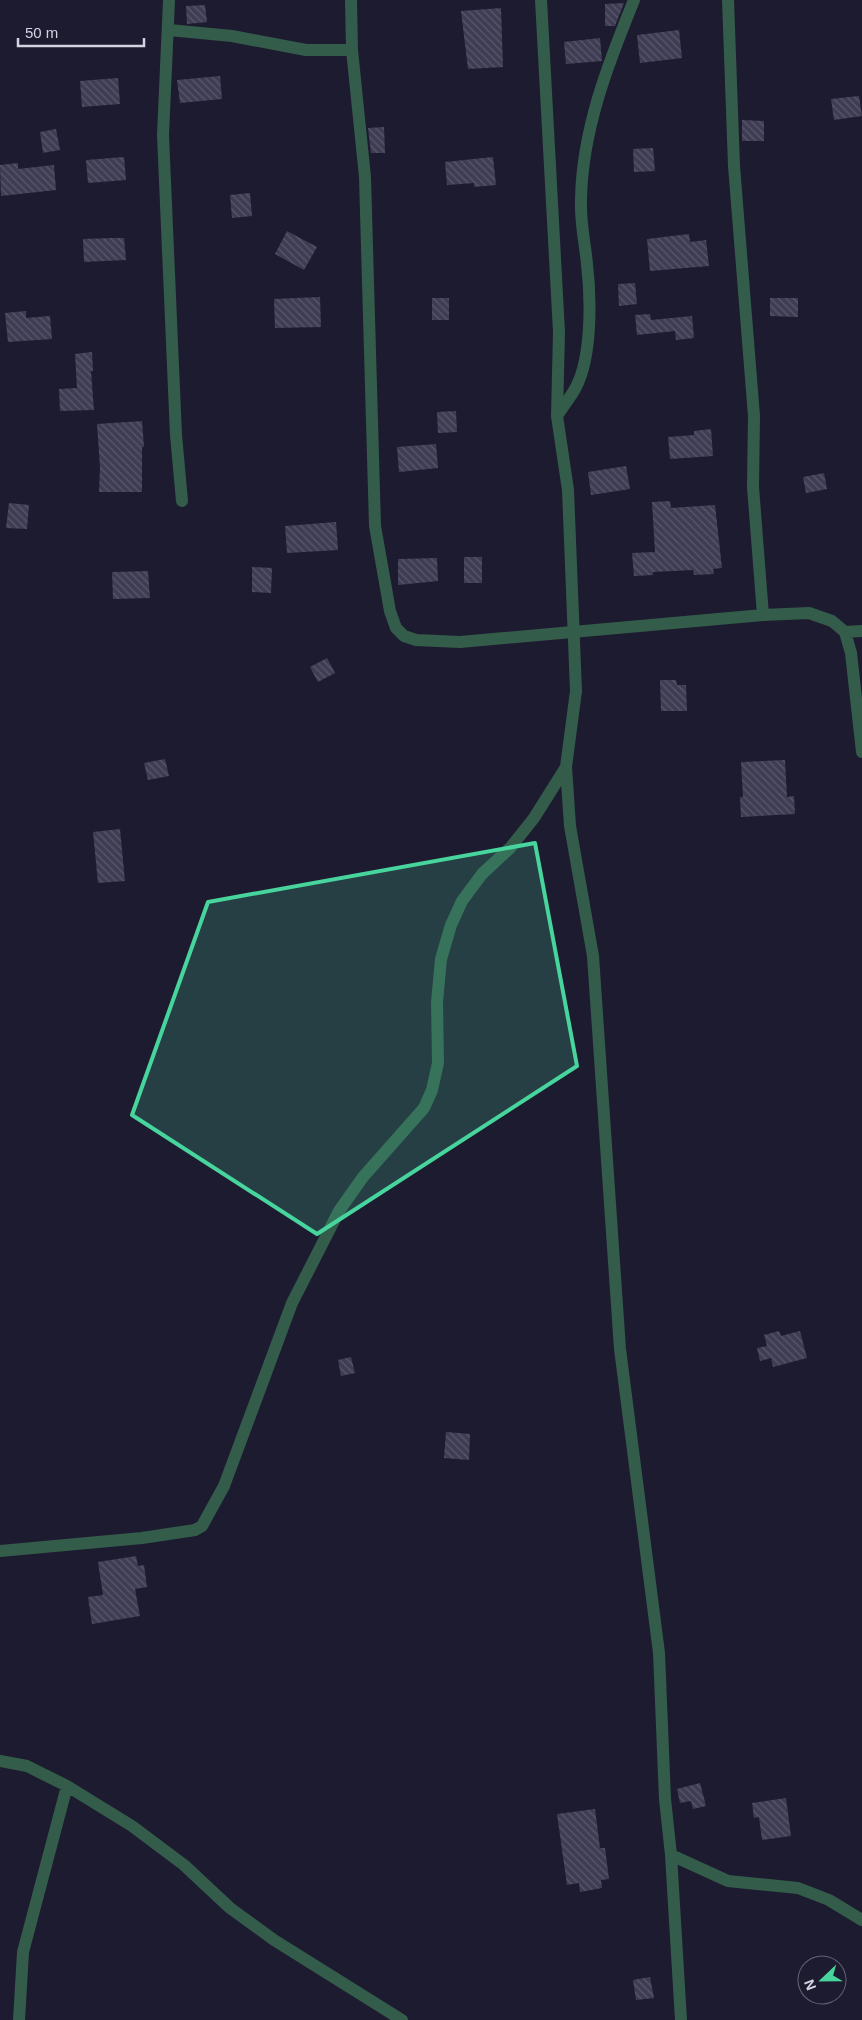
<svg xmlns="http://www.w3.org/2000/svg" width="862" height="2020" viewBox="0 0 862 2020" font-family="Helvetica,sans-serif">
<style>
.building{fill:url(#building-back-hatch)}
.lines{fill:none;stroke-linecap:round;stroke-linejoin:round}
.street{stroke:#345c4a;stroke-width:12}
.marked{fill:#47d49d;fill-opacity:0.2;stroke:#47d49d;stroke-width:4;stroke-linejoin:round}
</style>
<defs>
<pattern id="building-back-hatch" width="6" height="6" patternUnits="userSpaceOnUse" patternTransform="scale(1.25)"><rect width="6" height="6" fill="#3f3d54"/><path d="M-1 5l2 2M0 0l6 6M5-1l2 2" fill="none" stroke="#5a586c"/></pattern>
</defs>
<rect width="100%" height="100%" fill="#1d1b2f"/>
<path class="building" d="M624,3l-9,23h-10v-22z
M205,5l2,17 -20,2 -1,-18z
M501,8l2,59 -35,2 -7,-58z
M679,30l3,28 -42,5 -3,-28z
M600,38l2,23 -36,3 -2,-22z
M220,76l2,23 -42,4 -3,-23z
M118,78l2,26 -38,3 -2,-26z
M859,96l3,20 -28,4 -3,-21z
M742,120l22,1v20h-22z
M384,127l1,26h-14l-3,-25z
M56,129l4,21 -17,3 -3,-21z
M653,148l2,23 -21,1 -1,-23z
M124,157l2,23 -38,3 -2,-23z
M493,157l3,28 -22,2v-4l-27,2 -2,-23z
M18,163v6l36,-4 2,25 -55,6 -1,-31z
M250,193l2,23 -20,2 -2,-23z
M287,231l30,16 -13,23 -29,-16z
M689,234l1,8 16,-2 3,26 -59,5 -3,-32z
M111,238h13l2,22 -42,2 -1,-23z
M635,283l2,21 -18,2 -1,-22z
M320,297l1,30 -46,1 -1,-29z
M432,298h17v22h-17z
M770,298h28v19l-28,-1z
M26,311v7l24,-2 2,23 -44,3 -3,-29z
M650,314l1,6 41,-4 2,22 -18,2 -1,-9 -38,4 -2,-20z
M92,352l1,19h-2l3,39 -34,1 -1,-22 18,-1 -2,-34z
M456,411l1,21 -19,1 -1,-21z
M142,421l2,26h-2v45h-43l1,-25 -3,-43z
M711,429l2,27 -43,3 -2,-22 26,-2v-4z
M436,444l2,24 -39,4 -2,-25z
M626,466l4,23 -39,6 -3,-23z
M824,473l3,16 -21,4 -3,-16z
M670,501l1,7 44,-3 7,63 -9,1 1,5 -20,1 -1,-5 -40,2v3l-19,1 -2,-23 23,-1 -3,-50z
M9,503l20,2 -2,24 -21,-1z
M336,522l2,28 -51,3 -2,-27z
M464,557h18v26h-18z
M437,558l1,23 -40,4v-26z
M252,567l20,1 -1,25 -19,-1z
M148,571l2,27 -37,1 -1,-27z
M327,658l8,15 -17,9 -8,-15z
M660,680h16l1,5h9l1,26h-26z
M165,759l4,17 -21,4 -4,-17z
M785,760l2,37 7,-1 1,18 -54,3 -1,-20h3l-2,-35z
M120,829l5,52 -27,2 -5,-51z
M779,1331l2,5 19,-5 7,27 -34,9 -2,-9 -11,3 -3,-13 10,-2 -3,-11z
M351,1357l4,16 -14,3 -3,-16z
M446,1432l24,2 -1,26 -25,-2z
M136,1556l2,10 6,-1 3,22 -12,2 5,27 -48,8 -4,-27 15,-2 -5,-33z
M700,1783l6,23 -13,3 -2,-8 -11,2 -3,-14z
M786,1798l5,38 -29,4 -3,-23 -5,1 -2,-15z
M595,1809l5,39h5l4,31 -8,1 1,8 -22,4 -1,-9 -12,2 -10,-71z
M650,1977l4,21 -18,2 -3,-20z"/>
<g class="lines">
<path class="street" d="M169,0l-6,135 13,300 6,66
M351,0l1,50 13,127 10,349 15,85 6,17 8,8 12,4 44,2 303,-27 46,-2 23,8 13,11 6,21 11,99
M541,0l18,332 -2,84 11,74 8,201 -10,76 4,59 23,130 27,393 39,304 6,146 6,56 10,165
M728,0l6,166 20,250 -1,71 10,128
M169,30l63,6 74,14h46
M557,416c6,-10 14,-19 19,-29 16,-30 15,-89 11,-123 -2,-21 -7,-42 -6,-64 1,-70 27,-136 53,-200
M845,632l17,-1
M0,1551l142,-13 53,-8 7,-4 22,-40 68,-183 47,-92 24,-34 61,-69 8,-18 6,-27 -1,-61 4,-43 10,-34 11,-24 20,-27 28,-26 24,-30 32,-51
M0,1761l27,5 40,20 -44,166 -4,68
M67,1786l65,40 52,39 46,43 44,32 128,80
M671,1855l57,26 70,7 31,12 33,20"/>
</g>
<path class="marked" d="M535,843l42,223 -260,168 -185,-119 76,-213z"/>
<g transform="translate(822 1980) rotate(248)"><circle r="24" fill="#1d1b2f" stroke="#666577"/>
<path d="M0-4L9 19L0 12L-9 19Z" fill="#47d49d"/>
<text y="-8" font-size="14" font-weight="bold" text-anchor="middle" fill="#d4d3e2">N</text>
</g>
<path d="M18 38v8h126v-8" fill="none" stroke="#d4d3e2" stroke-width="2.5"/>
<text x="25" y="38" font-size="15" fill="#d4d3e2" stroke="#1d1b2f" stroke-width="4" paint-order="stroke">50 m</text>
</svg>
